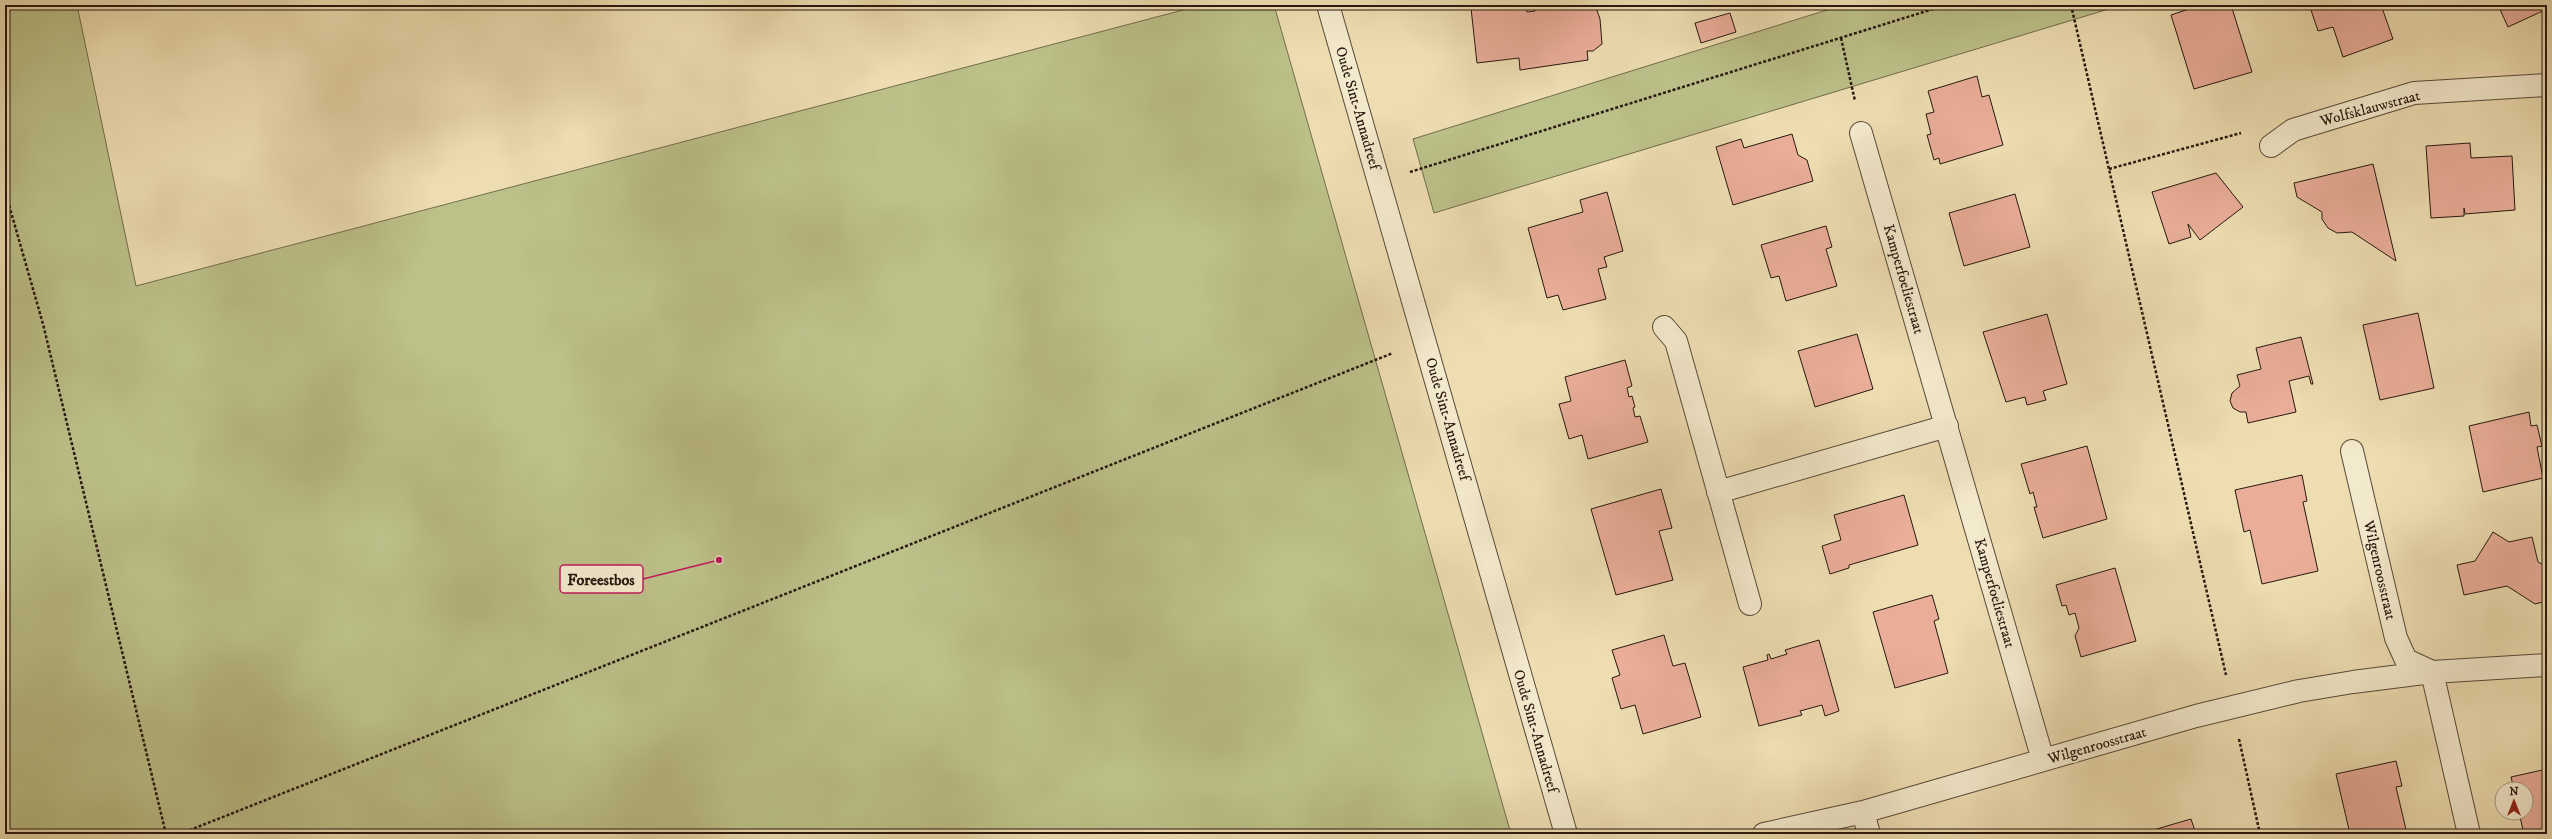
<svg xmlns="http://www.w3.org/2000/svg" width="2552" height="839" viewBox="0 0 2552 839" font-family="'IM FELL DW Pica',serif">
<style>
.green{fill:#bcc089;stroke:#726c4c}
.building{fill:#e9ad98;stroke:#27180f}
.lines{fill:none;stroke-linecap:round;stroke-linejoin:round}
.street-casing{stroke:#584938;stroke-width:24}
.path{stroke:#27180f;stroke-width:2.5;stroke-dasharray:3 2;stroke-linecap:butt}
.street{stroke:#f3e9cc;stroke-width:22}
.labels{text-anchor:middle;stroke-width:4;stroke-linejoin:round;paint-order:stroke}
.street-label{font-size:15px;fill:#27180f;stroke:#f3e9cc}
.leader{fill:none;stroke:#c2185b;stroke-width:1.5}
.callout-dot{fill:#c2185b;stroke:#f3e9cc;stroke-width:1.5}
.callout{fill:#f3e9cc;stroke:#c2185b;stroke-width:1.5}
.callout-label{font-size:16px;text-anchor:middle;font-weight:bold;fill:#27180f}
</style>
<rect width="100%" height="100%" fill="#edddb1"/>
<filter id="stains"><feTurbulence type="fractalNoise" baseFrequency=".005" numOctaves="4"/><feColorMatrix values="0 0 0 0 .2 0 0 0 0 .09 0 0 0 0 .02 0 0 0 .5 -.17"/></filter>
<radialGradient id="worn" r=".72"><stop offset=".6" stop-color="#630" stop-opacity="0"/><stop offset="1" stop-color="#630" stop-opacity=".3"/></radialGradient>
<path class="green" d="M5,5h72l59,281 1066,-281h72l237,829h-1506z
M1843,5h279l-688,208 -21,-74z"/>
<path class="building" d="M1493,5h33l1,7 8,-1 -3,-6h63l5,14 2,25 -9,7h-6l1,9 -68,10 -1,-12 -42,5 -6,-55z
M2201,5h30l21,67 -58,17 -23,-74z
M2316,5h65l12,34 -50,18 -10,-30 -15,4 -8,-24z
M2498,5h49v4l-39,18z
M1730,13l6,19 -35,11 -6,-20z
M1977,76l5,21 7,-2 14,50 -63,19 -1,-6 -5,2 -7,-25 4,-1 -5,-20 8,-2 -6,-21z
M1792,134l6,21 9,5 6,21 -80,24 -17,-58 25,-8 3,9z
M2470,143l1,15 41,-2 3,54 -50,4 -1,-6v8l-33,2 -5,-72z
M2373,164l23,97 -44,-29 -15,1 -9,-5 -6,-9v-7l-25,-15 -3,-14z
M2216,173l27,34 -43,33 -12,-16 3,13 -22,7 -17,-52z
M1607,192l16,59 -19,6 3,10 -9,2 8,30 -43,11 -5,-15 -11,3 -19,-70 55,-16 -3,-12z
M2015,194l15,53 -66,19 -15,-53z
M1826,226l6,21 -6,2 11,37 -51,15 -7,-25 -8,2 -10,-33z
M2418,313l16,75 -54,12 -17,-75z
M2047,314l20,70 -24,7 3,9 -19,5 -2,-8 -19,5 -23,-70z
M1857,334l16,55 -58,18 -17,-56z
M2301,337l12,47h-2l-2,-8 -20,5 7,31 -48,11 -2,-11h-6l-7,-4 -3,-7 2,-8 8,-7 -3,-11 24,-6 -5,-21z
M1625,360l7,26 -5,2 2,9 3,-1 3,11 -2,1 2,9 5,-1 8,26 -60,17 -6,-24 -13,4 -10,-35 12,-3 -6,-24z
M2529,412l2,14 6,-1 5,21 -5,1 6,31 -60,14 -14,-66z
M2087,446l20,73 -64,19 -9,-31h3l-4,-15 -3,2 -9,-30z
M2302,475l5,26 -4,1 15,69 -56,13 -12,-54 -6,2 -9,-42z
M1661,489l11,39 -13,3 14,49 -57,15 -25,-86z
M1904,495l14,50 -69,20v3l-19,6 -8,-28 19,-6 -7,-25z
M2493,532l16,10 23,-5 6,25 9,5v34l-12,3 -28,-18 -43,9 -7,-30 18,-4z
M2115,568l21,73 -55,16 -6,-21 4,-8 -4,-15 -6,2 -3,-10 -4,1 -6,-21z
M1932,595l7,24 -5,2 14,52 -53,15 -22,-76z
M1664,635l9,31 12,-3 16,54 -58,17 -8,-29 -14,4 -9,-31 8,-3 -8,-25z
M1819,640l20,71 -14,5 -3,-11 -22,6 2,4 -43,11 -16,-59 25,-7 -1,-5 2,-1 2,5 16,-5 -2,-4z
M2396,761l6,25 -6,1 11,47h-57l-14,-60z
M2547,769v65h-23l-5,-21h7v-24h-12l-3,-12z
M2191,819l5,15h-41l-1,-4 6,-2z"/>
<g class="lines">
<defs>
<path id="street" d="M1328,5l238,829
M1861,133l182,627
M2271,146l22,-16 121,-37 133,-8
M1664,327l12,14 74,263
M2352,451l44,187 10,22 26,12 37,162
M1718,492l229,-66
M1863,812l6,22
M1764,834l99,-22 333,-96 103,-25 54,-9 79,-10 115,-7"/>
</defs>
<use href="#street" class="street-casing"/>
<path class="path" d="M2071,5l155,670
M1841,38l14,63
M2109,169l132,-36
M1410,172l536,-167
M5,191l38,133 123,510
M2239,739l21,95
M180,834l1213,-481"/>
<use href="#street" class="street"/>
</g>
<g class="labels">
<g class="street-label">
<text transform="translate(1358 108) rotate(74)" y="5">Oude Sint-Annadreef</text>
<text transform="translate(2370 108) rotate(-15)" y="5">Wolfsklauwstraat</text>
<text transform="translate(1904 279) rotate(74)" y="5">Kamperfoeliestraat</text>
<text transform="translate(1448 419) rotate(74)" y="5">Oude Sint-Annadreef</text>
<text transform="translate(2380 570) rotate(77)" y="5">Wilgenroosstraat</text>
<text transform="translate(1995 593) rotate(74)" y="5">Kamperfoeliestraat</text>
<text transform="translate(1536 731) rotate(74)" y="5">Oude Sint-Annadreef</text>
<text transform="translate(2097 745) rotate(-16)" y="5">Wilgenroosstraat</text>
</g>
</g>
<path class="leader" d="M719 560L643 579"/>
<circle class="callout-dot" cx="719" cy="560" r="4"/>
<rect class="callout" x="560" y="565" width="83" height="28" rx="4"/>
<g class="callout-label">
<text x="601" y="585">Foreestbos</text>
</g>
<rect width="2552" height="839" fill="none" stroke="#edddb1" stroke-width="20"/>
<rect x="6" y="6" width="2540" height="827" fill="none" stroke="#27180f" stroke-width="2"/>
<rect x="10" y="10" width="2532" height="819" fill="none" stroke="#27180f"/>
<g transform="translate(2514 801)"><circle r="19" fill="#f3e9cc" stroke="#a19580"/>
<path d="M0-3L7 15L0 10L-7 15Z" fill="#8f2418"/>
<text y="-6" font-size="11" font-weight="bold" text-anchor="middle" fill="#27180f">N</text>
</g>
<rect width="100%" height="100%" filter="url(#stains)"/>
<rect width="100%" height="100%" fill="url(#worn)"/>
</svg>
